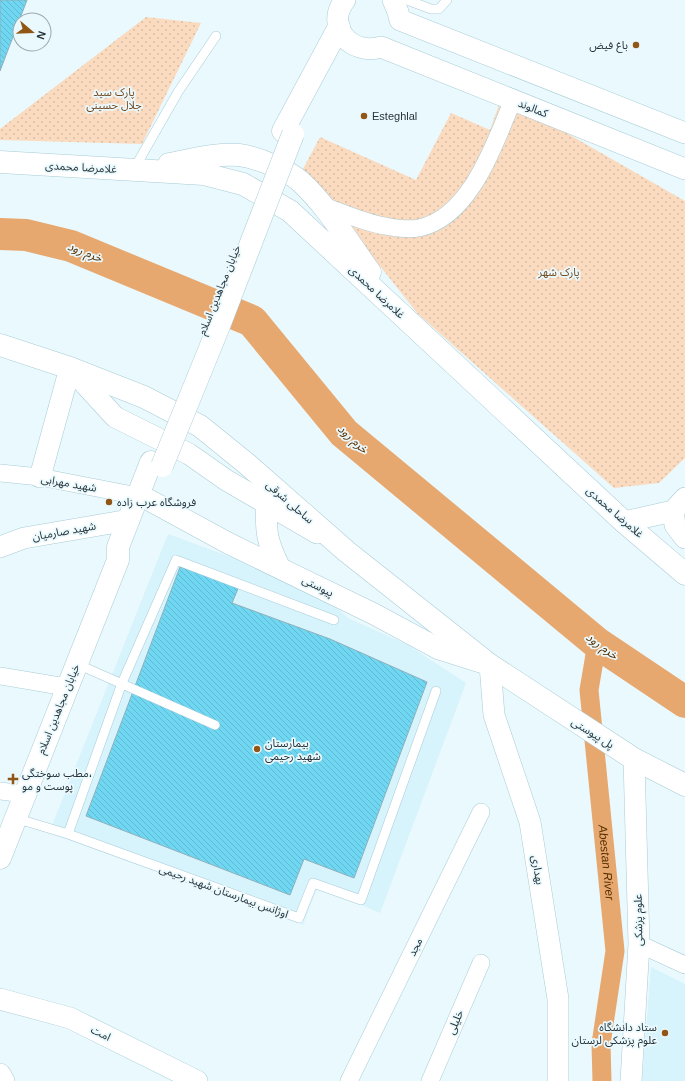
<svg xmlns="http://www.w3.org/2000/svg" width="685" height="1081" viewBox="0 0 685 1081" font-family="Arial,'Noto Sans Arabic',sans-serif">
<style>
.built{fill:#d7f3fb}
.grass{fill:url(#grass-dots)}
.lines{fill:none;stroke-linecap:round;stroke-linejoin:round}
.canal{stroke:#e7a870;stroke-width:19}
.river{stroke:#e7a870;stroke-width:32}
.building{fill:url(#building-back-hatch);stroke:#8db0bb}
.service-casing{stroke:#a8ccd7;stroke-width:10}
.minor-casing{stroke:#a8ccd7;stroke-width:18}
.tertiary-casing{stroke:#a8ccd7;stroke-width:22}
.secondary-casing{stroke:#a8ccd7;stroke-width:23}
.service{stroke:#fff;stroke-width:9}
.minor{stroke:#fff;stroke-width:17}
.tertiary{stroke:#fff;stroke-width:21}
.secondary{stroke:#fff;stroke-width:22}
.secondary-bridge-casing{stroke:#a8ccd7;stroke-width:23;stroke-linecap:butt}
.secondary-bridge{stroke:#fff;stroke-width:22}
.poi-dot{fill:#915615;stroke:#eaf9fd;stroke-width:1.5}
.labels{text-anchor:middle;stroke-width:3.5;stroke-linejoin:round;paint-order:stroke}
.poi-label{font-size:11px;fill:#263439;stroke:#eaf9fd;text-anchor:start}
.park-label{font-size:11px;fill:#744a21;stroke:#eaf9fd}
.street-label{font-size:11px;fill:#263439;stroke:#eaf9fd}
.water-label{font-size:12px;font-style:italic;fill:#583001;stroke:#eaf9fd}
</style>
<defs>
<pattern id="grass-dots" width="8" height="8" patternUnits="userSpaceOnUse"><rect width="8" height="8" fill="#fbdbbf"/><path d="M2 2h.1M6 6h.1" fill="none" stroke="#d7bda5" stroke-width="1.8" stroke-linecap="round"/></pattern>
<pattern id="building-back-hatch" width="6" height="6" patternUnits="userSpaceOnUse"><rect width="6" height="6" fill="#70d7f3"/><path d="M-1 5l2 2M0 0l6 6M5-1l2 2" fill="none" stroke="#61b9d1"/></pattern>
</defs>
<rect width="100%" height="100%" fill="#eaf9fd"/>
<path class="built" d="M168,534l123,45 40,24 17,15 60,27 58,38 -86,230 -62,-27 -15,39 -254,-92z
M651,967l34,17v97h-43z"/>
<path class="grass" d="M146,17l55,6 -59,121 -142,-4v-11z
M502,96l183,105v257l-26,25 -45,5 -196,-174 -115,-145 17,-32 96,43 35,-67 39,17z"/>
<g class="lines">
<path class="canal" id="s1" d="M597,643l-8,47 26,261 -14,93 1,37"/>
<path class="river" d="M0,234l26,1 45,11 181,75 92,112 253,210 88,59"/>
</g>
<path class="building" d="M0,0h27l-27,71z
M180,567l60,17 -8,19 98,36 97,43 -73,196 -50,-19 -14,36 -204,-79z"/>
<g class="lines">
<defs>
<path id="service" d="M407,0l24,9h8l8,-9
M134,169l44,-77 38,-56
M77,664l138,61
M15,818l53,16 231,84 14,-35 48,17 75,-209
M68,834l54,-151 54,-123 158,60"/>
<path id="minor" d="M321,205c20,7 44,18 64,21 10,2 23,4 34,2 52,-11 75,-84 94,-128
M0,473l40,4 98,19
M0,676l66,11
M0,791l24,3
M639,944l46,21
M349,1081l132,-269
M430,1081l51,-118"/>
<path id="tertiary" d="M345,0c-21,27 7,56 36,47l304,122
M393,0l5,12 2,8 285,113
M70,368l45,49 74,37 37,26 91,53
M40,477l30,-109
M149,500l79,43 146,71 65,35 51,16 4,50 36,107 28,177v82
M267,503c-2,28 0,39 13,65
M673,511l2,14 10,13
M624,522l49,-11 12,-13
M0,547l24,-9 105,-18
M0,999l70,19 127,63
M0,1074l4,7
M631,1081l8,-137 -5,-185"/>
<path id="secondary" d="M283,131l56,-104
M0,162l204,12 39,10 47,27 334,311 61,52
M169,164c23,-4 47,-11 70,-9 17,2 49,15 62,27 27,25 47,60 69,90
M0,345l70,23 74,29 56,29 47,38 99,87 144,114 144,94 51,26
M0,858l118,-298v-13l33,-85"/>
</defs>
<use href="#service" class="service-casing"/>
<use href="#minor" class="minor-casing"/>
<use href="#tertiary" class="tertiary-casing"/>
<use href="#secondary" class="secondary-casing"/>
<use href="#service" class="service"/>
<use href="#minor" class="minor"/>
<use href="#tertiary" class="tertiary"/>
<use href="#secondary" class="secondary"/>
<defs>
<path id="secondary-bridge" d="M162,466l57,-140 74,-192"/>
</defs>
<use href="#secondary-bridge" class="secondary-bridge-casing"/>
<use href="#secondary-bridge" class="secondary-bridge"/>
</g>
<g class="poi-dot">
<circle cx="636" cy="45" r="4"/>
<circle cx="364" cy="116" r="4"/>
<circle cx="109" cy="502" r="4"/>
<circle cx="257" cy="749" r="4"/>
<path d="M11 773h4v4h4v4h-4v4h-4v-4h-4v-4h4z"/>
<circle cx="665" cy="1033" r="4"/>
</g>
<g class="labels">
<g class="poi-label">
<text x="628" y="49" text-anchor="end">باغ فیض</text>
<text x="372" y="120">Esteghlal</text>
<text x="117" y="506">فروشگاه عرب زاده</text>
<text x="265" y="747">بیمارستان<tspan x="265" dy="13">شهید رحیمی</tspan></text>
<text x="22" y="777">مطب سوختگی،<tspan x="22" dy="13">پوست و مو</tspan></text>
<text x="657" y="1031" text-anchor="end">ستاد دانشگاه<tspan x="657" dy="13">علوم پزشکی لرستان</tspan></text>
</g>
<g class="park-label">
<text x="114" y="96">پارک سید<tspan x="114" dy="13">جلال حسینی</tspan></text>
<text x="559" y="276">پارک شهر</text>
</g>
<g class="street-label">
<text transform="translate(533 108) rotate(22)" y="4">کمالوند</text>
<text transform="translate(81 167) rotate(3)" y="4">غلامرضا محمدی</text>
<text transform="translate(219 290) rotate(-68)" y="4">خیابان مجاهدین اسلام</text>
<text transform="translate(377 292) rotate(43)" y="4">غلامرضا محمدی</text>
<text transform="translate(69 483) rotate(10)" y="4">شهید مهرابی</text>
<text transform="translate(290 502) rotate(41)" y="4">ساحلی شرقی</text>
<text transform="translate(615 512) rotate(41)" y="4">غلامرضا محمدی</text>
<text transform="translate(64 531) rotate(-10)" y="4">شهید صارمیان</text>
<text transform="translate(318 586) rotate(26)" y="4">پیوستی</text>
<text transform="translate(58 709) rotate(-68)" y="4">خیابان مجاهدین اسلام</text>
<text transform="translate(593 733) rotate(32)" y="4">پل پیوستی</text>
<text transform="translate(538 870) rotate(81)" y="4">بهداری</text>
<text transform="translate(224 891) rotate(20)" y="4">اوژانس بیمارستان شهید رحیمی</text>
<text transform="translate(638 920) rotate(-91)" y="4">علوم پزشکی</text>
<text transform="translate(415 947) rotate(-64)" y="4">مجد</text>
<text transform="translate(455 1022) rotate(-67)" y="4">خلیلی</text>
<text transform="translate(101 1033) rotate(26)" y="4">امت</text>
</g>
<g class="water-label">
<text transform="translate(85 252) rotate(21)" y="4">خرم رود</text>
<text transform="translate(353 439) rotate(43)" y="4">خرم رود</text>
<text transform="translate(602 646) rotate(36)" y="4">خرم رود</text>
<text dy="4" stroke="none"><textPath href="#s1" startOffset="221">Abestan River</textPath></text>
</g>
</g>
<g transform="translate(32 32) rotate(109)"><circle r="19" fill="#eaf9fd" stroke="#9caaaf"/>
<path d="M0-3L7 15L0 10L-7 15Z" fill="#915615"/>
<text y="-6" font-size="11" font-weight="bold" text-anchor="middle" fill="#263439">N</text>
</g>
</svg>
